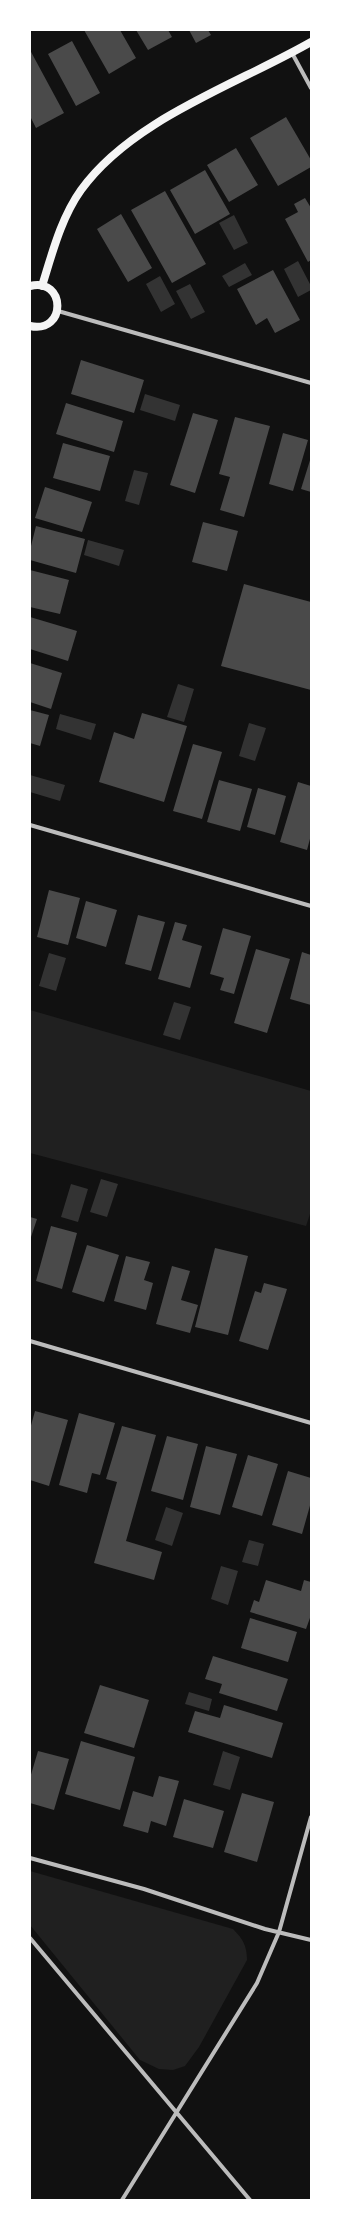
<svg xmlns="http://www.w3.org/2000/svg" width="341" height="2230" viewBox="0 0 341 2230" font-family="Literata,serif">
<style>
.green{fill:#202020}
.water{fill:#333}
.building{fill:#4a4a4a}
.lines{fill:none;stroke-linecap:round;stroke-linejoin:round}
.minor{stroke:#bcbcbc;stroke-width:4}
.secondary{stroke:#f5f5f5;stroke-width:8}
</style>
<rect width="100%" height="100%" fill="#111"/>
<path class="green" d="M30,1010l281,81v120l-5,15 -276,-73z
M30,1871l203,58c10,10 14,17 14,31l-48,87 -14,19 -12,4 -14,-1 -19,-9 -110,-135z"/>
<path class="water" d="M234,215l14,28 -14,7 -15,-27z
M298,261l13,25v4l-13,7 -14,-28z
M245,263l7,12 -23,12 -7,-11z
M160,276l15,28 -14,8 -15,-28z
M190,284l15,28 -14,7 -15,-28z
M145,394l35,11 -5,16 -35,-11z
M134,470l14,3 -9,32 -14,-4z
M88,540l36,10 -5,16 -35,-11z
M178,684l16,5 -10,33 -17,-5z
M60,714l36,10 -5,16 -35,-11z
M249,723l17,5 -11,33 -16,-5z
M30,775l35,10 -5,16 -30,-9z
M49,953l17,5 -10,33 -17,-5z
M174,1002l17,5 -11,33 -17,-5z
M101,1179l17,5 -11,33 -17,-5z
M71,1184l17,5 -10,33 -17,-5z
M166,1507l17,6 -11,33 -17,-6z
M249,1540l15,4 -6,22 -16,-4z
M221,1566l17,5 -10,34 -17,-6z
M189,1692l23,7 -3,12 -24,-7z
M223,1751l17,6 -10,33 -17,-5z"/>
<path class="building" d="M84,30h36l16,28 -27,16z
M136,30h32l4,7 -24,13z
M189,30h19l3,5 -15,8z
M72,41l28,52 -24,13 -28,-52z
M30,50l34,63 -28,15 -6,-12z
M286,117l25,43v7l-33,19 -28,-48z
M236,148l22,37 -29,17 -22,-37z
M205,170l25,44 -35,20 -25,-44z
M165,191l41,73 -34,19 -41,-73z
M305,198l6,10v52l-3,2 -23,-43 13,-7 -4,-8z
M121,214l31,54 -24,14 -31,-53z
M273,270l27,50 -25,13 -8,-15 -11,7 -19,-36z
M81,360l63,20 -10,33 -63,-19z
M66,403l57,18 -9,31 -58,-18z
M193,413l25,7 -23,73 -25,-8z
M235,417l35,9 -26,91 -24,-7 10,-33 -11,-3z
M283,433l25,7 -15,51 -24,-7z
M63,443l47,13 -10,35 -47,-13z
M311,457v35l-10,-3z
M45,487l47,15 -10,30 -47,-14z
M203,522l35,9 -11,40 -35,-9z
M36,526l49,13 -9,34 -46,-13v-10z
M30,570l39,10 -9,34 -30,-7z
M244,584l67,18v88l-90,-24z
M30,617l47,14 -9,30 -38,-12z
M30,663l32,10 -11,36 -21,-7z
M30,710l19,5 -9,31 -10,-3z
M142,713l45,13 -23,76 -65,-20 15,-50 20,7z
M193,744l29,8 -20,67 -29,-8z
M219,780l33,9 -12,42 -33,-9z
M298,782l13,4v49l-4,15 -27,-8z
M258,788l28,8 -11,39 -28,-8z
M49,890l31,8 -12,47 -31,-8z
M86,901l31,9 -11,37 -30,-9z
M138,915l27,7 -14,49 -26,-7z
M175,922l12,3 -5,15 20,6 -12,42 -32,-9z
M223,928l28,8 -17,58 -14,-4 4,-12 -14,-4z
M256,949l34,10 -23,74 -33,-10z
M302,952l9,3v50l-21,-6z
M30,1217l7,2 -7,21z
M51,1226l26,7 -15,56 -26,-8z
M87,1245l32,10 -15,47 -32,-10z
M215,1248l33,8 -20,79 -33,-8z
M126,1256l24,6 -6,18 9,3 -7,27 -32,-9z
M172,1266l18,5 -9,29 17,5 -8,28 -34,-9z
M264,1283l23,6 -19,61 -29,-9 16,-50 6,2z
M35,1411l33,9 -19,66 -19,-6v-51z
M79,1413l36,10 -15,52 -8,-2 -5,20 -28,-8z
M122,1426l34,9 -30,106 36,11 -8,28 -60,-17 23,-81 -11,-3z
M167,1436l31,8 -15,56 -32,-9z
M206,1446l31,8 -17,61 -30,-8z
M248,1455l30,9 -16,52 -30,-9z
M288,1471l23,7v24l-9,32 -30,-9z
M266,1580l35,11 3,-11 7,2v33l-5,14 -56,-17 4,-12 5,2z
M250,1618l47,14 -9,30 -47,-14z
M213,1656l75,23 -11,32 -58,-18 3,-9 -17,-5z
M100,1685l49,15 -15,48 -50,-15z
M224,1705l59,18 -11,35 -84,-26 7,-21 25,7z
M81,1741l54,16 -15,53 -55,-16z
M38,1751l31,8 -15,51 -24,-7v-25z
M159,1776l20,5 -13,45 -15,-5 -3,12 -25,-7 10,-35 20,6z
M242,1793l32,9 -17,60 -33,-10z
M184,1799l40,12 -11,37 -40,-11z"/>
<g class="lines">
<path class="minor" d="M292,53l19,35
M58,311l253,72
M30,825l281,81
M30,1341l281,82
M30,1858l114,31 121,40 46,11
M30,1938l220,262
M122,2200l135,-217 22,-51 32,-115"/>
<path class="secondary" d="M30,286c36,-9 37,48 0,40
M42,286c10,-32 19,-68 39,-96 51,-71 155,-105 230,-148"/>
</g>
<rect width="341" height="2230" fill="none" stroke="#ffffff" stroke-width="62"/>
</svg>
